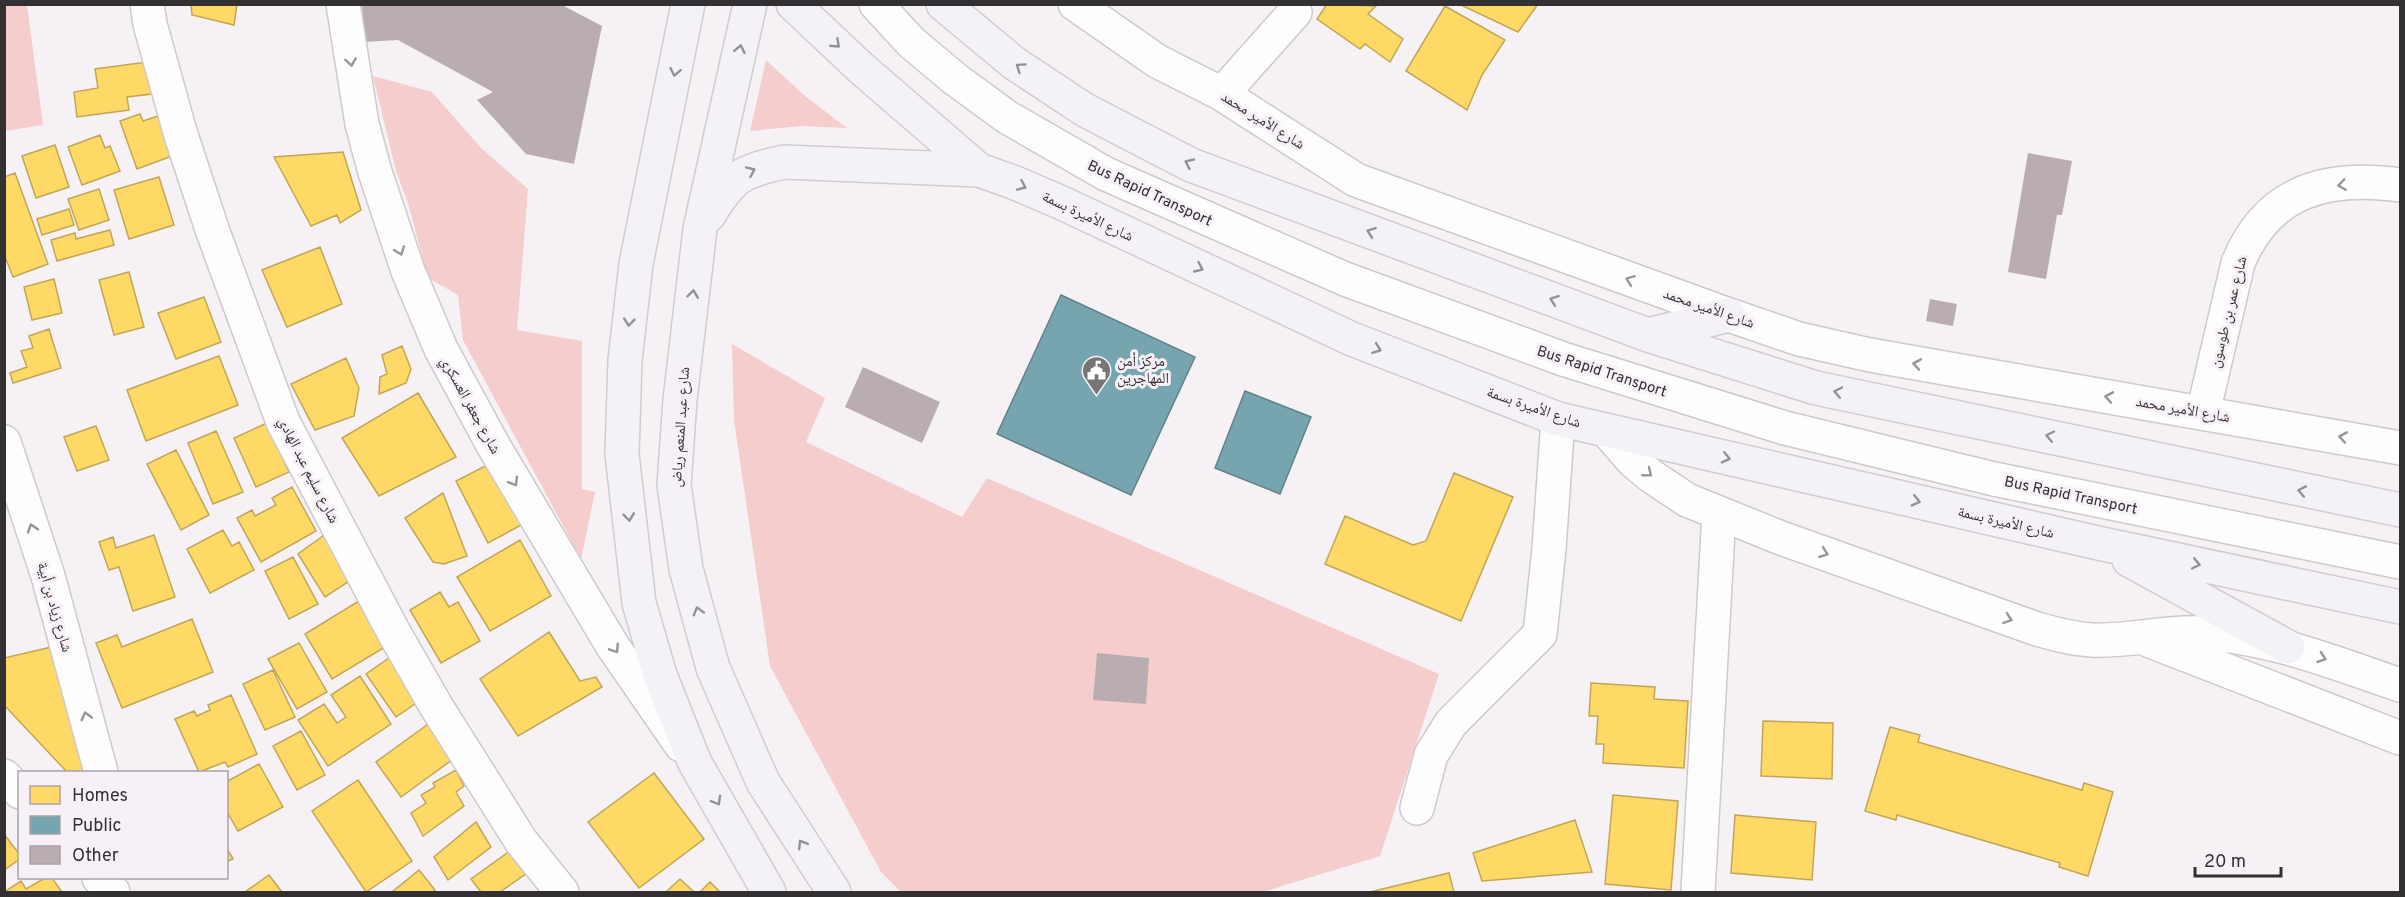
<svg xmlns="http://www.w3.org/2000/svg" width="2405" height="897" viewBox="0 0 2405 897" font-family="Overpass,'Noto Naskh Arabic',sans-serif">
<style>
.green{fill:#f4cdcc}
.homes{fill:#ffd966;stroke:#c2a657;stroke-width:1.5}
.public{fill:#76a5af;stroke:#62828a;stroke-width:1.5}
.building{fill:#baadb2}
.lines{fill:none;stroke-linecap:round;stroke-linejoin:round}
.minor-casing{stroke:#cdc9cc;stroke-width:36}
.major-casing{stroke:#cfcdce;stroke-width:36}
.minor{stroke:#fefdfe;stroke-width:33}
.major{stroke:#f4f2f6;stroke-width:33}
.oneway{stroke:#949194}
.oneway2{stroke:#989698}
.labels{text-anchor:middle;stroke-width:6;stroke-linejoin:round;paint-order:stroke}
.street-label{font-size:15px;fill:#333033;stroke:#f7f0f6}
.poi-label{font-size:15px;fill:#333033;stroke:#f7f0f6;text-anchor:start}
</style>
<rect width="100%" height="100%" fill="#f6f1f5"/>
<path class="green" d="M5,4l22,1 16,120 -38,6z
M766,60l39,36 42,32 -45,-2 -52,5z
M373,76l59,16 49,56 47,41 -11,141 65,11v148l13,3 -14,67 -118,-219 -5,-45 -30,-17 -20,-75 -12,-32z
M732,344l93,54 -19,44 156,75 25,-39 452,196 -59,182 -117,36h-362l-20,-20 -111,-206 -36,-246z"/>
<path class="homes" d="M191,4h46l-3,21 -42,-10z
M1327,4l49,2 -8,8 35,25 -13,23 -25,-18 -5,5 -43,-30z
M1464,4h74l-20,28 -55,-26z
M1445,6l60,34 -23,35 -15,35 -61,-39z
M147,62l5,32 -25,3 2,13 -52,7 -3,-25 24,-4 -3,-19z
M140,114l3,7 15,-5 14,40 -35,13 -17,-48z
M100,135l5,13 5,-2 10,25 -38,14 -14,-38z
M55,145l14,42 -33,11 -14,-42z
M343,152l18,58 -21,13 -3,-8 -26,11 -37,-69z
M15,173l33,91 -35,13 -9,-23v-77z
M159,177l15,48 -45,14 -15,-49z
M99,189l10,31 -30,10 -11,-31z
M69,209l5,16 -32,10 -5,-16z
M110,230l4,15 -57,16 -6,-21 24,-7 1,6z
M320,247l22,57 -55,23 -25,-57z
M129,272l15,55 -30,8 -15,-55z
M54,279l8,34 -30,7 -8,-33z
M204,297l17,45 -45,17 -18,-46z
M49,329l12,39 -48,15 -3,-10 17,-6 -6,-16 12,-3 -4,-12z
M402,346l9,23 -5,14 -27,11 1,-17 7,-3 -5,-19z
M219,356l19,49 -92,36 -19,-51z
M346,358l13,30 -5,28 -39,14 -24,-46z
M418,393l38,64 -77,39 -37,-58z
M267,423l22,49 -33,15 -22,-49z
M96,426l13,34 -32,11 -13,-34z
M216,431l27,61 -30,12 -25,-61z
M176,450l33,65 -28,15 -34,-66z
M493,462l32,61 -37,20 -32,-62z
M1454,473l59,24 -52,124 -136,-57 20,-48 68,29 13,-4z
M292,487l24,44 -55,31 -24,-44 15,-8 3,6 21,-11 -4,-7z
M443,493l24,63 -23,8 -11,-2 -28,-44z
M223,530l9,16 7,-4 15,28 -44,23 -23,-44z
M327,533l27,45 -29,19 -27,-43z
M154,535l21,62 -42,14 -14,-44 -10,3 -10,-28 14,-5 3,11z
M520,540l31,56 -61,35 -33,-54z
M293,557l25,47 -29,15 -24,-48z
M440,592l9,15 9,-5 22,39 -39,22 -31,-53z
M362,599l28,45 -58,35 -27,-45z
M192,619l21,53 -91,36 -26,-65 21,-8 5,12z
M549,632l31,49 16,-4 6,10 -84,49 -38,-57z
M299,643l28,49 -30,17 -29,-50z
M56,646l31,126h-20l-63,-67v-47z
M392,656l30,43 -26,18 -30,-43z
M273,670l22,47 -30,13 -22,-46z
M360,676l31,48 -63,42 -30,-46 26,-16 13,19 9,-6 -15,-22z
M1591,683l64,4 -1,12 34,2 -4,67 -81,-5 1,-19h-8l2,-28h-9z
M231,695l26,59 -29,13 -3,-5 -26,10 -24,-53 19,-8 3,5 13,-6 -2,-5z
M1763,721l70,2 -1,56 -71,-3z
M431,722l25,35 -55,40 -25,-35z
M1890,727l30,8 -2,7 164,48 2,-7 29,9 -25,84 -29,-9 1,-4 -163,-48 -1,5 -31,-9z
M301,731l24,44 -28,15 -24,-44z
M259,764l24,43 -45,24 -12,-21v-28z
M456,770l8,16 -8,6 8,14 -41,30 -12,-23 15,-10 -5,-8 14,-8 -2,-4z
M654,773l50,66 -65,49 -51,-66z
M358,780l54,81 -46,31 -54,-81z
M1613,795l65,6 -7,89 -66,-6z
M1735,815l81,7 -4,58 -81,-7z
M1575,820l17,52 -110,9 -9,-28z
M476,822l15,25 -43,33 -14,-23z
M4,834l16,21v4l-16,11z
M226,847l7,12 -7,3z
M514,848l16,23 -30,21h-19l-10,-13z
M419,870l16,20 -3,2h-40z
M1449,873l5,19h-84z
M269,875l13,17h-37z
M45,878h7l10,14h-58l17,-11 5,8z
M680,879l14,13h-28z
M710,882l10,10h-20z"/>
<path class="public" d="M1061,295l134,62 -64,138 -134,-61z
M1245,391l66,26 -31,77 -65,-26z"/>
<path class="building" d="M362,4h198l42,22 -28,138 -48,-10 -49,-54 16,-8 -95,-52 -34,2z
M2028,153l44,8 -10,54h-5l-11,64 -38,-7z
M1930,299l27,5 -4,22 -27,-5z
M863,367l77,35 -18,41 -77,-36z
M1097,653l52,5 -3,46 -53,-4z"/>
<g class="lines">
<defs>
<path id="minor" d="M147,4l3,20 30,108 33,100 70,190 110,209 43,75 85,135 41,51
M343,4l19,120 13,48 33,99 33,78 52,96 119,200 69,100
M876,4l35,38 44,37 52,38 99,57 239,105 218,80 222,69 209,51 406,83
M1075,4l82,57 65,33 134,86 373,135 70,24 71,16 530,93
M1222,94l73,-82
M2203,413l35,-150c30,-73 89,-88 162,-78
M1607,431l26,30 18,15 36,24 94,38 256,91c18,5 36,10 54,11 37,2 73,-9 110,-7 70,4 134,30 199,52
M4,442l44,134 53,196
M2148,640l252,98
M4,776l16,16
M1417,808l14,-53 20,-32 89,-89 9,-85 9,-130
M99,878l14,14
M1698,892l21,-379"/>
<path id="major" d="M688,4l-52,260 -11,96 -3,94 17,149 21,72 35,88 74,129
M750,4l-50,225 -20,171 -6,85 12,84 27,99 50,114 71,110
M793,4l68,64 118,102 34,12 49,21 290,136 206,80 540,124 302,64
M943,4l71,59 71,47 106,55 457,170 168,53 584,122
M709,215c22,-38 33,-44 75,-53l195,8
M1648,335l81,-20
M2129,560l159,87"/>
</defs>
<use href="#minor" class="minor-casing"/>
<use href="#major" class="major-casing"/>
<use href="#minor" class="minor"/>
<use href="#major" class="major"/>
</g>
<defs><path id="oneway-chevron" d="M-2-3.5L2.5 0L-2 3.5" fill="none" stroke-width="1.6" stroke-linecap="round" stroke-linejoin="round" transform="scale(1.5)"/></defs>
<g class="oneway">
<use href="#oneway-chevron" transform="translate(836 44) rotate(43)"/>
<use href="#oneway-chevron" transform="translate(740 49) rotate(-78)"/>
<use href="#oneway-chevron" transform="translate(1020 67) rotate(-145)"/>
<use href="#oneway-chevron" transform="translate(675 72) rotate(101)"/>
<use href="#oneway-chevron" transform="translate(1189 163) rotate(-155)"/>
<use href="#oneway-chevron" transform="translate(751 171) rotate(-24)"/>
<use href="#oneway-chevron" transform="translate(1022 186) rotate(24)"/>
<use href="#oneway-chevron" transform="translate(1371 232) rotate(-160)"/>
<use href="#oneway-chevron" transform="translate(1199 268) rotate(25)"/>
<use href="#oneway-chevron" transform="translate(693 294) rotate(-83)"/>
<use href="#oneway-chevron" transform="translate(1554 300) rotate(-160)"/>
<use href="#oneway-chevron" transform="translate(629 322) rotate(96)"/>
<use href="#oneway-chevron" transform="translate(1377 349) rotate(21)"/>
<use href="#oneway-chevron" transform="translate(1838 392) rotate(-168)"/>
<use href="#oneway-chevron" transform="translate(2050 436) rotate(-168)"/>
<use href="#oneway-chevron" transform="translate(1726 458) rotate(13)"/>
<use href="#oneway-chevron" transform="translate(2302 491) rotate(-169)"/>
<use href="#oneway-chevron" transform="translate(1916 501) rotate(13)"/>
<use href="#oneway-chevron" transform="translate(629 517) rotate(83)"/>
<use href="#oneway-chevron" transform="translate(2196 564) rotate(12)"/>
<use href="#oneway-chevron" transform="translate(698 611) rotate(-106)"/>
<use href="#oneway-chevron" transform="translate(717 801) rotate(60)"/>
<use href="#oneway-chevron" transform="translate(802 844) rotate(-122)"/>
</g>
<g class="oneway2">
<use href="#oneway-chevron" transform="translate(351 62) rotate(81)"/>
<use href="#oneway-chevron" transform="translate(2342 185) rotate(172)"/>
<use href="#oneway-chevron" transform="translate(400 251) rotate(70)"/>
<use href="#oneway-chevron" transform="translate(1630 280) rotate(-160)"/>
<use href="#oneway-chevron" transform="translate(1917 364) rotate(-170)"/>
<use href="#oneway-chevron" transform="translate(2109 397) rotate(-170)"/>
<use href="#oneway-chevron" transform="translate(2343 437) rotate(-170)"/>
<use href="#oneway-chevron" transform="translate(1648 473) rotate(39)"/>
<use href="#oneway-chevron" transform="translate(514 482) rotate(59)"/>
<use href="#oneway-chevron" transform="translate(32 528) rotate(-108)"/>
<use href="#oneway-chevron" transform="translate(1824 553) rotate(20)"/>
<use href="#oneway-chevron" transform="translate(2008 619) rotate(19)"/>
<use href="#oneway-chevron" transform="translate(615 649) rotate(57)"/>
<use href="#oneway-chevron" transform="translate(2322 658) rotate(19)"/>
<use href="#oneway-chevron" transform="translate(86 716) rotate(-105)"/>
</g>
<defs>
<symbol id="civic-pin" viewBox="-11 -11 22 30"><path d="M0 17L-7.5 6A9.5 9.5 0 1 1 7.5 6Z" fill="#777477" stroke="#f7f0f6"/><path d="M-.6-6.5H3V-4.5H.6V-3L4-1V1h2V6H-6V1h2V-1L-.6-3ZM-1.2 2.5V6h2.4V2.5Z" fill="#fff"/></symbol>
</defs>
<g fill-rule="evenodd">
<use href="#civic-pin" x="1080" y="354" width="33" height="45"/>
</g>
<g class="labels">
<g class="street-label">
<text transform="translate(1263 120) rotate(32)" y="5">شارع الأمير محمد</text>
<text transform="translate(1150 193) rotate(25)" y="5">Bus Rapid Transport</text>
<text transform="translate(1088 216) rotate(25)" y="5">شارع الأميرة بسمة</text>
<text transform="translate(1709 308) rotate(19)" y="5">شارع الأمير محمد</text>
<text transform="translate(2228 312) rotate(-76)" y="5">شارع عمر بن طوسون</text>
<text transform="translate(1602 371) rotate(18)" y="5">Bus Rapid Transport</text>
<text transform="translate(471 405) rotate(61)" y="5">شارع جعفر العسكري</text>
<text transform="translate(1534 407) rotate(19)" y="5">شارع الأميرة بسمة</text>
<text transform="translate(2183 409) rotate(10)" y="5">شارع الأمير محمد</text>
<text transform="translate(680 427) rotate(-86)" y="5">شارع عبد المنعم رياض</text>
<text transform="translate(309 470) rotate(63)" y="5">شارع سليم عبد الهادي</text>
<text transform="translate(2071 495) rotate(12)" y="5">Bus Rapid Transport</text>
<text transform="translate(2006 522) rotate(13)" y="5">شارع الأميرة بسمة</text>
<text transform="translate(55 607) rotate(74)" y="5">شارع زياد بن أبية</text>
</g>
<g class="poi-label">
<text x="1117" y="366">مركز أمن<tspan x="1117" dy="17">المهاجرين</tspan></text>
</g>
</g>
<rect width="2405" height="897" fill="none" stroke="#333033" stroke-width="12"/>
<rect x="18" y="771" width="210" height="108" fill="#f7f0f6" stroke="#a9a3a8" stroke-width="1.5"/>
<rect x="30" y="786" width="30" height="18" fill="#ffd966" stroke="#a9a3a8" stroke-width="1.5"/>
<text x="72" y="801" font-size="18" fill="#333033">Homes</text>
<rect x="30" y="816" width="30" height="18" fill="#76a5af" stroke="#a9a3a8" stroke-width="1.5"/>
<text x="72" y="831" font-size="18" fill="#333033">Public</text>
<rect x="30" y="846" width="30" height="18" fill="#baadb2" stroke="#a9a3a8" stroke-width="1.5"/>
<text x="72" y="861" font-size="18" fill="#333033">Other</text>
<path d="M2195 867v9h86v-9" fill="none" stroke="#333033" stroke-width="3"/>
<text x="2204" y="867" font-size="18" fill="#333033" stroke="#f7f0f6" stroke-width="4.5" paint-order="stroke">20 m</text>
</svg>
